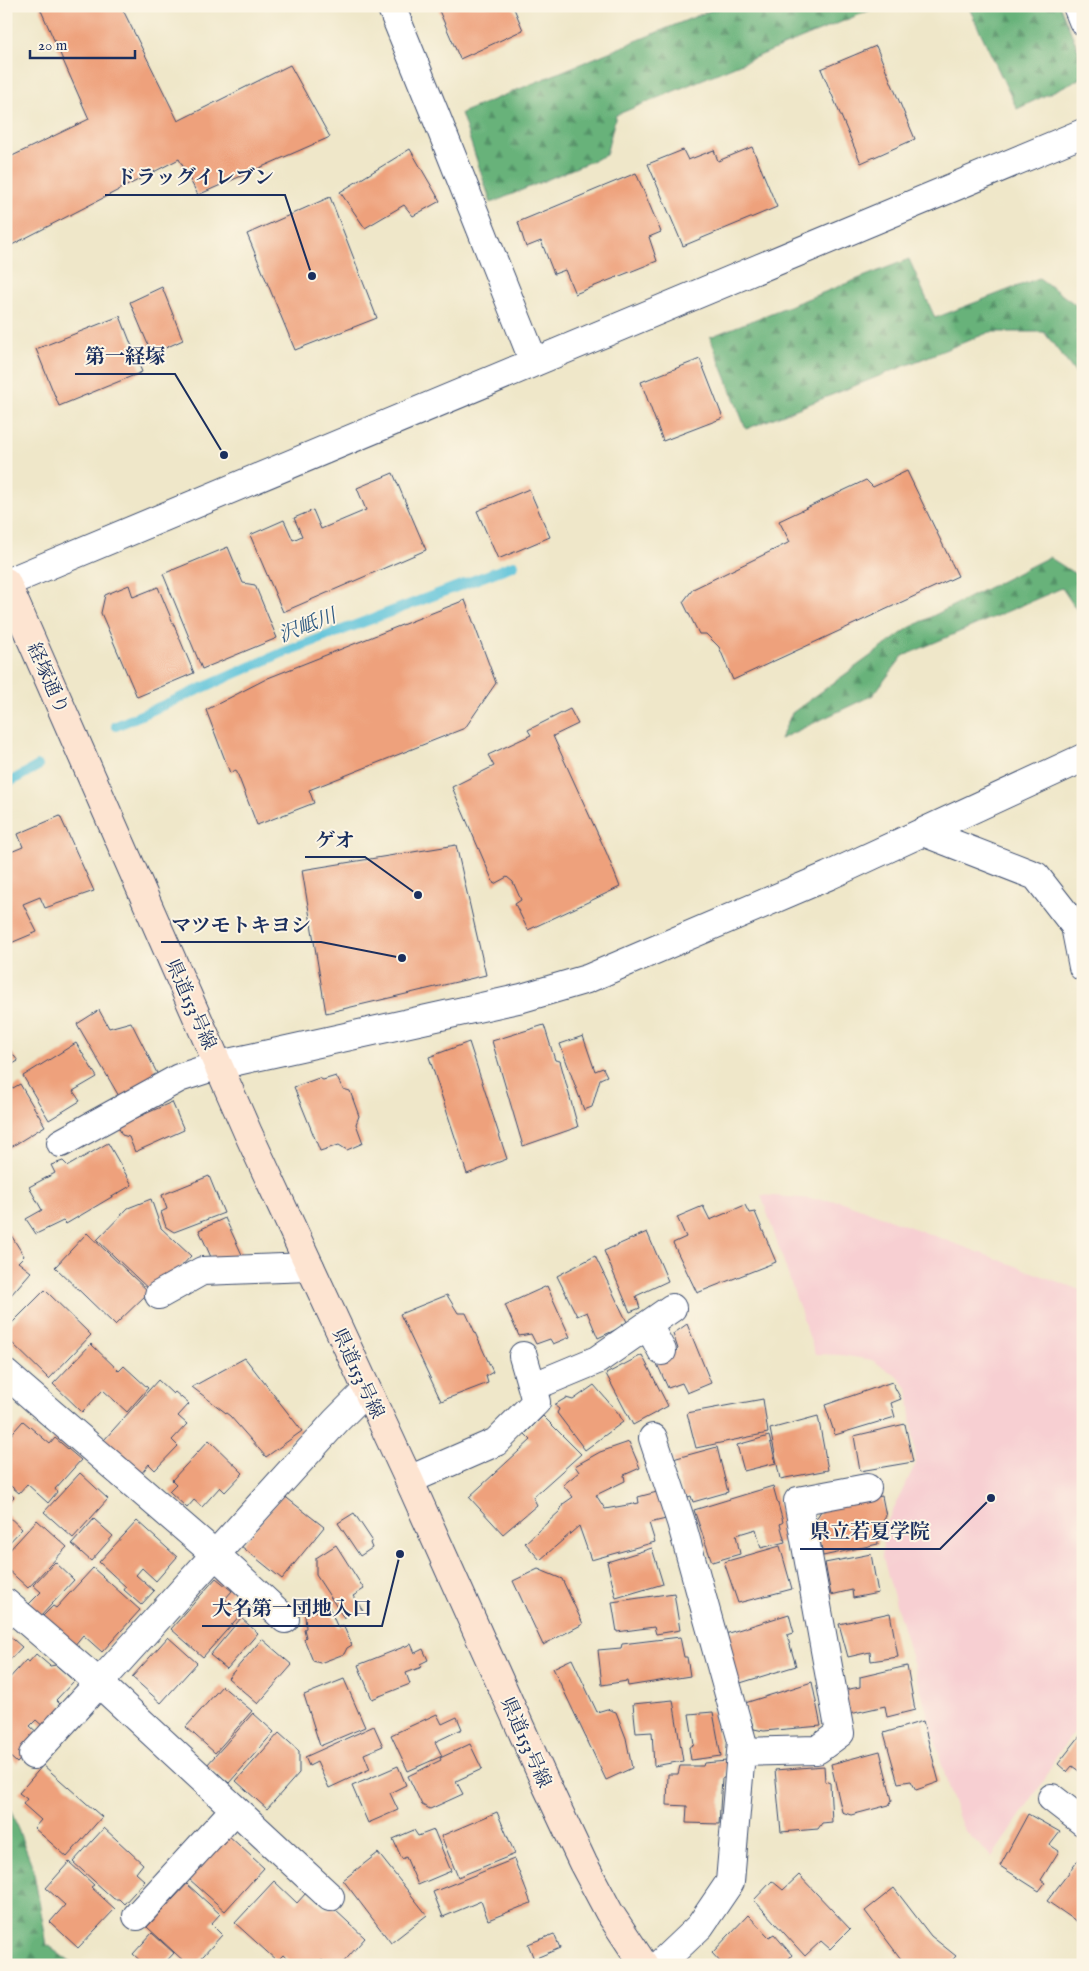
<svg xmlns="http://www.w3.org/2000/svg" width="1089" height="1971" viewBox="0 0 1089 1971" font-family="'IM FELL English','Noto Serif JP',serif">
<style>
.built{fill:#f7cfd2}
.forest{fill:url(#forest-firs);stroke:#41706c}
.lines{fill:none;stroke-linecap:round;stroke-linejoin:round}
.stream{stroke:#5dc3da;stroke-width:10}
.building{fill:#eea17b}
.minor-casing{stroke:#3b4b6e;stroke-width:30}
.tertiary-casing{stroke:#3b4b6e;stroke-width:30}
.secondary-casing{stroke:#3b4b6e;stroke-width:30}
.minor{stroke:#fff;stroke-width:28}
.tertiary{stroke:#fff;stroke-width:28}
.secondary{stroke:#fde4d1;stroke-width:28}
.labels{text-anchor:middle;stroke-width:4;stroke-linejoin:round;paint-order:stroke}
.street-label{font-size:19px;fill:#1b2f5e;stroke:#fcf5e5}
.water-label{font-size:20px;font-style:italic;fill:#2f5b83;stroke:#fcf5e5}
.leader{fill:none;stroke:#1b2f5e;stroke-width:2}
.callout-dot{fill:#1b2f5e;stroke:#fcf5e5;stroke-width:2}
.callout-label{font-size:20px;text-anchor:middle;font-weight:bold;fill:#1b2f5e;stroke:#fcf5e5;stroke-width:4;stroke-linejoin:round;paint-order:stroke}
</style>
<defs>
<pattern id="forest-firs" width="22" height="20" patternUnits="userSpaceOnUse" patternTransform="scale(1.25)"><rect width="22" height="20" fill="#67b27a"/><path d="M5 1l3.5 6h-7zM16 11l3.5 6h-7z" fill="#549167"/></pattern>
</defs>
<rect width="100%" height="100%" fill="#fcf5e5"/>
<filter id="ink" filterUnits="userSpaceOnUse"><feTurbulence type="fractalNoise" baseFrequency=".02" numOctaves="2"/><feDisplacementMap in="SourceGraphic" scale="10" xChannelSelector="R" yChannelSelector="G"/><feConvolveMatrix kernelMatrix="1 2 1 2 8 2 1 2 1" color-interpolation-filters="sRGB"/></filter>
<filter id="wash" filterUnits="userSpaceOnUse"><feTurbulence type="fractalNoise" baseFrequency=".0096" numOctaves="4" result="noise"/><feDisplacementMap in="SourceGraphic" scale="20" xChannelSelector="R" yChannelSelector="G"/><feGaussianBlur stdDeviation="1.12" result="paint"/><feColorMatrix in="noise" values="0 0 0 0 0 0 0 0 0 0 0 0 0 0 0 0 0 1.4 0 .05"/><feComposite in="paint" operator="in"/></filter>
<g filter="url(#wash)">
<rect width="100%" height="100%" fill="#efe7c9"/>
<path class="built" d="M761,1195l79,6 243,90v430l-27,35 -11,23 -53,78 -29,-28 -13,-36 -68,-238 1,-10 -2,-11 35,-71 -8,-74 -10,-12 -26,-17 -31,-5 -26,-1z"/>
<path class="forest" d="M721,6h159l-264,109 -10,40 -115,48 -30,-90z
M968,6h92l23,55v16l-66,32z
M909,259l26,59 104,-40 44,32v73l-39,-51h-54l-244,97 -36,-92z
M1049,557l34,22v40l-21,-31 -159,68 -30,39 -93,44 12,-26 117,-85z
M6,1798l27,70 14,77 27,20h-68z"/>
<g class="lines">
<path class="stream" d="M116,726l166,-73 232,-88
M6,784l32,-18"/>
</g>
<g id="blocks">
<path class="building" d="M39,6h82l57,115 112,-56 40,72 -132,58 -19,-36 -173,89v-89l83,-40z
M437,6h76l10,24 -63,29z
M876,46l39,93 -54,24 -40,-94z
M752,147l25,60 -94,39 -35,-82 35,-14 5,10 26,-10 4,11z
M410,149l30,52 -27,15 -9,-11 -39,23 -25,-36z
M636,173l25,59 -12,5 8,24 -82,33 -10,-24 -11,4 -13,-33 -15,6 -8,-25z
M330,197l47,121 -82,32 -48,-116z
M162,287l21,53 -31,14 -22,-52z
M120,316l22,56 -83,34 -23,-57z
M700,359l23,59 -60,23 -22,-59z
M907,471l51,105 -225,104 -14,-33 -13,-13h-7l-16,-32 10,-13 97,-47 -11,-21 87,-41 7,7z
M393,473l33,77 -143,62 -33,-77 34,-15 9,20 9,-4 -8,-18 19,-8 8,19 45,-19 -9,-22z
M529,489l21,48 -52,22 -21,-48z
M228,547l15,36 12,2 22,53 -75,31 -39,-95z
M129,585l4,12 25,-10 36,86 -57,24 -36,-84 4,-18z
M465,600l31,83 -31,45 -156,62 5,13 -57,22 -21,-55 -6,3 -24,-63 62,-32z
M570,709l8,15 -25,12 54,118 13,33 -92,43 -13,-26 6,-4 -8,-18 -6,-5 -13,7 -42,-97 42,-21 -6,-11 43,-20 -3,-5z
M60,816l34,75 -49,17 -5,-11 -17,7 14,28 -31,13v-91l17,-7 -5,-13z
M456,845l30,130 -160,38 -24,-143z
M99,1010l10,18 22,-6 29,57 -40,19 -43,-74z
M544,1025l11,35 5,1 18,66 -55,19 -31,-105z
M583,1036l12,35 8,-3 4,8 -7,3 -8,28 -8,3 -24,-66z
M469,1042l38,117 -40,15 -38,-117z
M76,1043l21,34 -24,14 7,10 -31,19 -26,-44z
M6,1045l12,16 -12,7z
M336,1076l7,13 7,2 9,25 -3,8 7,19 -16,7 -8,-5 -19,6 -26,-64 25,-9 4,2z
M20,1084l25,42 -39,24v-58z
M172,1102l12,28 -49,22 -6,-15 -7,-2 -4,-9z
M108,1143l24,42 -66,39 -3,-3 -27,13 -10,-15 16,-9 -13,-23 26,-14 -4,-8 12,-4 5,5z
M209,1176l15,37 -50,19 -8,-5 -5,-15 6,-3 -5,-14z
M151,1199l10,29 30,28 -36,39 -58,-55 31,-32z
M745,1205l4,8 6,-1 21,50 -79,31 -24,-50 13,-6 -9,-20 26,-11 7,14z
M225,1218l20,43 -31,3 -15,-34z
M6,1227l18,29 -6,6 13,10 -20,23 -5,-5z
M647,1232l21,49 -32,15 4,12 -10,4 -26,-61z
M87,1233l62,59 -34,33 -60,-58z
M595,1256l33,68 -30,14 -11,-26 -10,4 -20,-40z
M547,1286l23,51 -17,7 -3,-5 -14,5 -5,-10 -12,2 -14,-31z
M45,1290l46,45 -42,44 -43,-42v-8z
M447,1295l11,18h8l27,59 -7,4 2,7 -47,18 -41,-87z
M687,1324l24,59 -24,10 -5,-10 -14,5 -11,-24 21,-15 -5,-15z
M91,1344l28,27 5,-5 24,22 -21,24 -24,-22 -21,22 -29,-28z
M642,1355l26,51 -35,19 -27,-51z
M245,1358l57,73 -36,26 -36,-41 -38,-29z
M158,1380l15,14 2,-2 14,12 -11,12 9,8 -15,16 6,6 -23,24 -6,-6 -8,10 -37,-34z
M892,1382l9,17 -10,4 4,14 -60,18 -10,-30z
M594,1385l25,29 4,8 -38,28 -28,-37 2,-4 -5,-4 12,-7 7,2z
M763,1399l5,34 -72,15 -9,-35z
M543,1416l38,38 -48,43 4,8 -34,29 -34,-37 62,-57 -6,-6z
M818,1416l10,54 -48,9 -10,-50z
M23,1421l27,23 5,-6 26,22 -26,29 2,3 -9,11 -21,-19 -8,9 -13,-11v-42z
M905,1424l8,38 -53,9 -6,-35z
M769,1436l7,27 -32,8 -7,-26z
M209,1440l34,33 -18,19 -5,-5 -18,20 -8,-7 -7,8 -18,-17 7,-7 -4,-4z
M629,1442l11,26 -16,7 1,6 -29,14 9,14 34,-6 -1,-6 19,-5 9,27 -17,4 6,19 -64,18 -12,-34 -39,34 -15,-17 35,-32 3,-7 10,-7 -10,-12 16,-13 -4,-6 25,-14z
M717,1447l11,45 -35,10 -2,-6 -7,2 -11,-39z
M80,1473l28,26 -35,39 -29,-26z
M773,1486l10,36 -3,2 5,18 -24,6 -5,-19 -20,6 4,19 -28,8 -18,-52z
M6,1490l8,7 -8,8z
M283,1495l41,32 -42,52 -41,-33z
M882,1496l4,20 -9,17 1,11 -55,12 -7,-37 7,-11z
M354,1513l18,27 -2,3 2,5 -12,8 -22,-33z
M6,1514l16,15 -16,17z
M94,1519l19,17 -22,25 -19,-17z
M37,1520l30,27 -39,41 -22,-20v-14z
M137,1521l40,36 -21,24 -14,-13 -6,7 18,16 -13,14 -17,-15 2,-3 -27,-25z
M336,1545l28,44 -11,7 10,15 -7,5 -4,-4 -8,6 -28,-43v-17z
M780,1546l12,43 -54,14 -14,-41z
M652,1548l11,36 -47,14 -9,-36z
M871,1554l7,39 -25,5 -1,-8 -21,5 -6,-32z
M55,1562l19,18 -34,37 -12,-12 13,-13 -8,-7z
M93,1568l47,42 -38,42 -19,-17 -9,11 -32,-29 11,-11 3,2z
M538,1569l24,10 21,45 -40,21 -30,-64z
M216,1578l16,13 -7,8 16,15 -38,43 -32,-28z
M674,1593l6,37 -24,4 -2,-7 -37,5 -5,-30z
M329,1607l9,21 5,-3 9,20 -5,3 -3,6 -24,9 -7,-2 -9,-22 2,-2 -2,-8 2,-1 -1,-13z
M890,1613l8,44 -27,4 -1,-9 -22,5 -9,-33z
M789,1614l5,19 -7,2 9,31 -59,18 -15,-49z
M241,1618l17,15 -31,36 -17,-14z
M6,1633l16,14 -16,17z
M168,1637l29,26 -36,40 -29,-26z
M680,1637l4,20h3l3,19 -62,10 -1,-5 -25,4 -4,-35 23,-2 1,-4z
M262,1639l30,26 -34,39 -30,-26z
M411,1644l4,9 8,-4 5,11 -8,4 2,3 -16,6 4,11 -38,15 -14,-34z
M36,1654l14,12 6,-1 18,16 -18,19 8,8 -19,20 -9,-8 -6,6 11,10 -24,27 -11,-10v-71l20,-22 3,2z
M572,1659l25,53 10,-3 9,3 10,26 6,30 -26,12 -53,-112z
M907,1666l8,44 -28,7 -2,-11 -35,8 -6,-24 16,-3v-10z
M344,1679l21,48 -45,19 -16,-51z
M812,1682l9,44 -57,5 -10,-2 -9,-26z
M222,1686l30,25 -37,42 -29,-26z
M673,1700l10,61 -29,5 -2,-34 -16,1 -3,-29z
M713,1712l8,44 -30,4 -2,-13 5,-2 -5,-31z
M253,1713l21,19 -45,51 -22,-18z
M437,1714l5,10 15,-7 5,12 -27,13 7,14 -34,15 -17,-36z
M923,1721l16,61 -23,8 -5,-9 -13,2 -14,-50z
M374,1726l9,20 -19,8 6,15 -41,19 -12,-26 -8,4 -4,-9z
M1083,1732v42l-11,-8 -5,6 -9,-8z
M279,1733l20,18v22l-32,36 -31,-28z
M470,1744l12,25 -26,12 7,13 -33,15 -8,-4 -14,-29 33,-16 -1,-2z
M880,1751l12,49 -3,5 -38,10 -9,-3 -11,-48z
M727,1761l-2,17h-3l-3,46 -33,-1 1,-17 -20,-1 1,-31h10l2,-8h23l1,-3z
M43,1765l59,52 -35,40 -33,-29 7,-8 -18,-16 4,-5 -8,-6z
M398,1766l8,19 -16,8 8,17 -30,13 -16,-37z
M824,1766l1,15 5,2 2,39 -10,1 -4,6 -37,3 -6,-62z
M497,1812l18,42 -57,23 -17,-41z
M1028,1814l32,18 -10,13 9,6 -18,29 4,3 -6,8 -39,-25z
M104,1828l39,36 -7,9 9,8 -21,23 -5,-5h-5l-41,-37z
M414,1830l4,6 16,-6 17,41 -33,14 -12,-28 -4,2 -9,-20z
M228,1835l36,33 -39,43 -36,-32z
M378,1853l49,62 -36,28 -48,-63z
M1080,1858l3,2v59l-4,4 -32,-22z
M514,1859l17,44 -43,17 -7,-19 -38,16 -10,-25z
M69,1862l25,23 -3,2 24,22 -37,39 -28,-26 15,-17 -19,-17z
M799,1875l51,54 -20,20 -9,-8 -16,15 -51,-56 18,-19 11,9z
M274,1881l23,22 9,-10 18,16 9,-1 32,30 -24,27h-14l-5,-5 -5,5h-23l-11,-10 -6,6 -42,-38z
M187,1884l33,30 -9,10 11,11 -27,30h-7l-41,-38z
M894,1888l37,48 25,20 -8,9h-40l-7,-6 -36,-48z
M748,1915l21,22 5,-3 18,21 -5,6 5,4h-69l-11,-12z
M152,1933l22,20 -11,12h-18l-12,-11z
M554,1934l6,14 -26,11 -6,-15z"/>
</g>
</g>
<g filter="url(#ink)">
<use href="#blocks" fill-opacity="0" stroke="#3b4b6e" stroke-width="1"/>
<g class="lines">
<defs>
<path id="minor" d="M391,6l44,108 99,248
M1077,6l6,15
M923,832l113,44 39,50 8,41
M61,1143l118,-65 40,-13 303,-67 65,-19 241,-103 255,-118
M159,1295l43,-24 108,-4
M648,1325l14,26
M523,1356l9,31
M6,1374l210,181 69,64
M653,1438l28,84 61,219 -12,141 -30,44 -41,39
M409,1480l87,-38 40,-40 -4,-15 65,-27 75,-52
M6,1603l93,80 237,-262 31,-31
M741,1752l76,-2 23,-17 -42,-232 69,-13
M33,1755l66,-72 231,214
M1052,1798l31,24
M137,1916l98,-107"/>
<path id="tertiary" d="M6,583l1077,-450"/>
<path id="secondary" d="M6,582l242,551 161,347 135,300 39,83 26,49 35,53"/>
</defs>
<use href="#minor" class="minor-casing"/>
<use href="#tertiary" class="tertiary-casing"/>
<use href="#secondary" class="secondary-casing"/>
<use href="#minor" class="minor"/>
<use href="#tertiary" class="tertiary"/>
<use href="#secondary" class="secondary"/>
</g>
</g>
<g class="labels">
<g class="street-label">
<text transform="translate(49 678) rotate(66)" y="7">経塚通り</text>
<text transform="translate(192 1004) rotate(66)" y="7">県道153号線</text>
<text transform="translate(359 1373) rotate(65)" y="7">県道153号線</text>
<text transform="translate(527 1742) rotate(66)" y="7">県道153号線</text>
</g>
<g class="water-label">
<text transform="translate(307 625) rotate(-21)" y="7">沢岻川</text>
</g>
</g>
<path class="leader" d="M312 276L285 195H105M224 455L175 374H75M418 895L365 857H305M402 958L321 942H161M991 1498L940 1549H800M400 1554L382 1626H202"/>
<g class="callout-dot">
<circle cx="312" cy="276" r="5"/>
<circle cx="224" cy="455" r="5"/>
<circle cx="418" cy="895" r="5"/>
<circle cx="402" cy="958" r="5"/>
<circle cx="991" cy="1498" r="5"/>
<circle cx="400" cy="1554" r="5"/>
</g>
<g class="callout-label">
<text x="195" y="184">ドラッグイレブン</text>
<text x="125" y="363">第一経塚</text>
<text x="335" y="847">ゲオ</text>
<text x="241" y="932">マツモトキヨシ</text>
<text x="870" y="1538">県立若夏学院</text>
<text x="292" y="1615">大名第一団地入口</text>
</g>
<rect width="1089" height="1971" fill="none" stroke="#fcf5e5" stroke-width="25"/>
<path d="M30 50v8h105v-8" fill="none" stroke="#1b2f5e" stroke-width="2.5"/>
<text x="38" y="50" font-size="15" fill="#1b2f5e" stroke="#fcf5e5" stroke-width="4" paint-order="stroke">20 m</text>
</svg>
